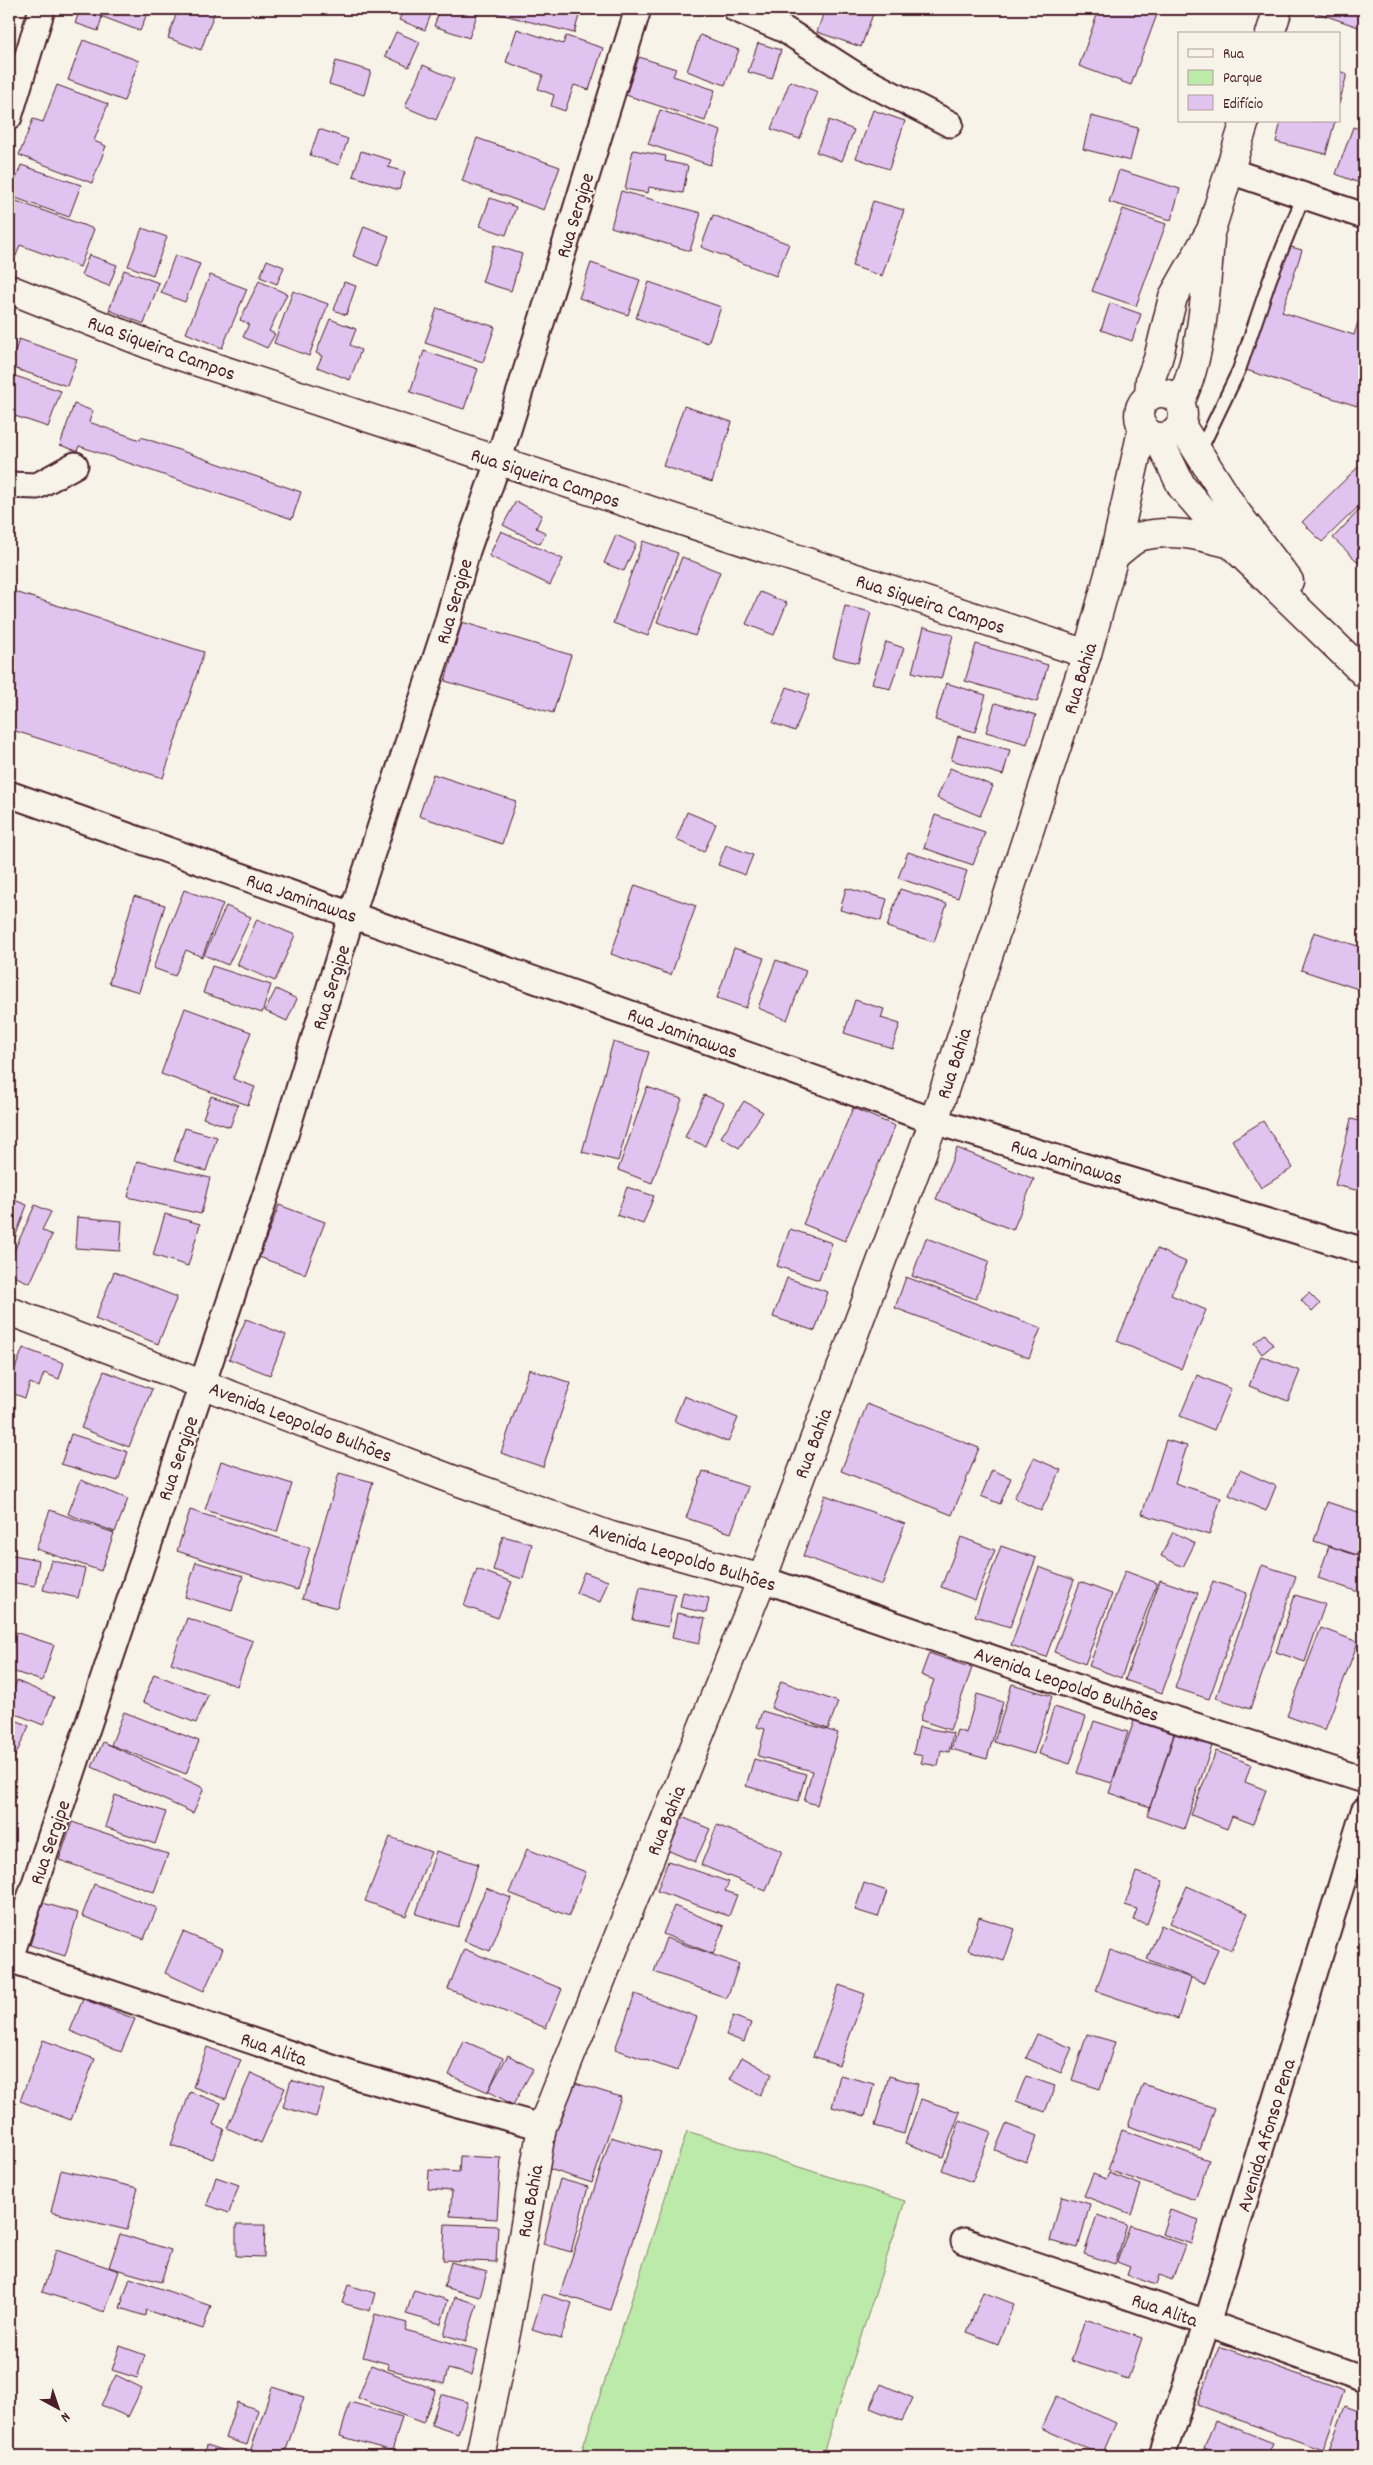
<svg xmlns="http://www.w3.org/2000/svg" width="1373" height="2465" viewBox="0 0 1373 2465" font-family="Dekko,sans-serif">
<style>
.green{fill:#bceaa8;stroke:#83846a}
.building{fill:#e1c3f0;stroke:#4a1f2b}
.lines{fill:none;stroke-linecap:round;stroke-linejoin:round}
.service-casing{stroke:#4a1f2b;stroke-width:16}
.minor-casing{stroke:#4a1f2b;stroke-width:29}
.tertiary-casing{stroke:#4a1f2b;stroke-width:31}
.secondary-casing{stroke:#4a1f2b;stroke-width:31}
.service{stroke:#f7f3e8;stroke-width:12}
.minor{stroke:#f7f3e8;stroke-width:25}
.tertiary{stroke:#f7f3e8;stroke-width:28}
.secondary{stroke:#f7f3e8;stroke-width:28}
.labels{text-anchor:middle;stroke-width:4;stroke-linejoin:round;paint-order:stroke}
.street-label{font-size:20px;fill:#4a1f2b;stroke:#f7f3e8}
</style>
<rect width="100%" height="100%" fill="#f7f3e8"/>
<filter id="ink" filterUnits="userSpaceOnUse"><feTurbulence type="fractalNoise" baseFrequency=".02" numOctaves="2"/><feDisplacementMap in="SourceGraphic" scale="10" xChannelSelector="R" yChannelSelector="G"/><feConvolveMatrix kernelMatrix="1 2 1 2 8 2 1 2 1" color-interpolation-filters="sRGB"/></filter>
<g filter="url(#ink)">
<path class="green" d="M687,2131l218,70 -83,255h-242z"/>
<path class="building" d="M82,9h67l-9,22z
M178,9h29l8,2 -14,39 -33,-12z
M404,9h29l-8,21 -26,-10z
M440,9h39l-10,29 -35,-12z
M498,9h83l-7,24 -78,-20z
M825,9h31l17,5 -12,33 -44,-15z
M1099,9h60l-28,76 -52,-19z
M1316,9h48v20l-49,-17z
M80,10l22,7 -4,14 -23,-8z
M517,29l46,15 3,-8 37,12 -14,42 -15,-5 -9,26 -14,-5 3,-11 -16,-6 5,-14 -37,-13z
M396,32l24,10 -11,25 -24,-11z
M700,35l39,15 -14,35 -38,-14z
M83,40l56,21 -15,40 -56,-21z
M758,43l23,7 -9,29 -24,-7z
M639,57l37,12 -3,7 42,14 -10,31 -79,-26z
M336,61l35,10 -7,24 -35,-11z
M423,65l31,14 -18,41 -31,-13z
M1339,71l8,3 -8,30z
M790,81l28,11 -18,47 -29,-10z
M57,85l51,19 -14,37 12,5 -14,37 -73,-28 14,-36 10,3z
M660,110l61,21 -11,34 -62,-21z
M873,110l32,11 -16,48 -33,-11z
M1091,116l47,12 -8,33 -47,-12z
M829,120l25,10 -12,31 -26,-9z
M1281,121h54l-9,33 -50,-12z
M1353,127l10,3 1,-3v58l-28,-11z
M319,129l29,10 -9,26 -29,-10z
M477,138l83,29 -16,43 -82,-29z
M633,150l33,6 -1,5 23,5 -5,27 -34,-6 -1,6 -23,-4z
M361,151l30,9 -3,7 17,5 -6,18 -46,-14z
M21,165l60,20 -12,32 -59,-21z
M1119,170l61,19 -9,31 -62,-18z
M621,191l80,22 -11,38 -79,-24z
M490,198l26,9 -10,28 -26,-9z
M11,199l83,30 -14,38 -60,-22 -4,11 -7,-3v-49z
M873,201l31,9 -22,66 -30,-10z
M1123,209l43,15 -30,82 -44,-15z
M713,215l76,29 -13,32 -75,-29z
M364,226l25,10 -11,30 -25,-10z
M142,228l25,9 -14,38 -25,-9z
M494,245l28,9 -11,37 -29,-9z
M1287,246l15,4 -20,62 72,23 10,-32v83l-7,20 -111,-36z
M89,255l28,10 -8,21 -28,-11z
M175,255l25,9 -15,38 -24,-9z
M267,260l17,7 -7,17 -17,-7z
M591,263l49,17 -12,35 -49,-17z
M124,270l35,13 -15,41 -35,-14z
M210,275l37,14 -25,59 -36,-15z
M259,281l28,13 -18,37 6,3 -8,14 -24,-11 6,-13 -9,-4z
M344,282l12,4 -10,29 -12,-5z
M649,282l72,25 -13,36 -72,-25z
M293,291l35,13 -19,52 -35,-13z
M1110,303l31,11 -9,27 -31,-11z
M437,308l58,19 -12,35 -58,-19z
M330,319l26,10 -6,16 11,5 -11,30 -33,-13 5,-11 -6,-3z
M19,339l58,20 -10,27 -57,-19z
M424,351l54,18 -14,40 -54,-17z
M9,374l52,17 -13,36 -39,-13z
M74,404l19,7 -4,11 51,18 1,-3 160,55 -9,27 -213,-73 -2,5 -17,-6z
M684,406l48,16 -20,60 -49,-16z
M1359,466l5,6v29l-42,41 -20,-20z
M516,501l26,14 -6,13 10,5 -6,11 -37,-19z
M1360,509l4,3v46l-5,5 -26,-25z
M501,531l62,28 -13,26 -61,-29z
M616,535l20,9 -12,27 -20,-8z
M643,541l35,12 -30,83 -35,-13z
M682,557l38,15 -25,64 -38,-14z
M9,590l195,62 -41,126 -154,-49z
M760,592l27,11 -13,32 -28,-11z
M845,606l26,6 -13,51 -25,-6z
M462,622l109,33 -18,58 -108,-32z
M924,627l29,8 -12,44 -29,-7z
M886,642l18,6 -14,41 -18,-6z
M976,644l72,21 -11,37 -72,-21z
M946,683l40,12 -11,37 -40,-12z
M787,687l22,8 -14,36 -22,-8z
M995,703l41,12 -9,29 -41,-12z
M958,736l52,14 -7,25 -52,-15z
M950,768l43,18 -13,30 -43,-18z
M433,774l83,27 -14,43 -83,-28z
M687,812l29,12 -12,28 -28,-12z
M935,815l50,17 -12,33 -49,-17z
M1364,834v17l-5,-3z
M726,845l27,10 -8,20 -27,-10z
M908,852l59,19 -9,27 -60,-20z
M635,885l61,21 -25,69 -60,-21z
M846,888l41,11 -6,22 -41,-11z
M900,889l47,15 -13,38 -47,-15z
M184,890l39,14 -21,53 -16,-7 -11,26 -22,-8z
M134,896l31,9 -26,87 -30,-9z
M226,906l25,11 -23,48 -24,-10z
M257,919l38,16 -20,46 -38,-16z
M1314,932l50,16v43l-63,-21z
M734,948l30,10 -18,50 -29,-10z
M776,960l30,11 -19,49 -29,-12z
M212,966l59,19 -9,28 -59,-20z
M276,989l21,10 -10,22 -22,-10z
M855,1000l29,9 -3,9 19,6 -8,24 -48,-15z
M185,1008l66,24 -18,47 22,8 -7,18 -87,-31z
M613,1042l36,10 -31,109 -36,-9z
M647,1087l35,12 -30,84 -34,-13z
M704,1095l20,8 -19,43 -20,-9z
M211,1096l27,9 -8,22 -27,-9z
M744,1101l19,11 -24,36 -18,-11z
M853,1108l42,18 -50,115 -42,-17z
M1351,1119l13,3v70l-29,-7z
M1263,1121l30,47 -32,20 -29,-48z
M185,1128l32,9 -11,34 -32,-10z
M957,1148l77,31 -21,51 -77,-31z
M137,1161l73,17 -9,36 -73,-17z
M627,1187l27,9 -11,28 -26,-9z
M9,1198l18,7 -18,49z
M35,1205l16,7 -9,18 10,5 -22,48 -21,-9v-12z
M279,1205l46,17 -20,52 -46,-17z
M165,1214l35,10 -12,42 -35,-11z
M77,1217l45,4 -2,30 -45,-3z
M790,1229l42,14 -13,37 -42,-14z
M926,1238l63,23 -13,38 -64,-23z
M1157,1249l29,13 -15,33 35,15 -25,59 -64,-28z
M114,1272l63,25 -19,47 -63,-25z
M906,1277l135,51 -12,30 -134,-50z
M787,1278l41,14 -13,39 -42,-14z
M1309,1293l11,11 -8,8 -11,-12z
M246,1319l40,16 -16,40 -41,-16z
M1265,1334l8,11 -11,9 -8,-11z
M23,1348l41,15 -5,16 -15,-6 -5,14 -9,-4 -5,15 -16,-6v-8z
M1261,1356l39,15 -12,30 -39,-15z
M529,1369l42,14 -28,84 -42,-14z
M104,1371l48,18 -23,58 -48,-19z
M1197,1375l34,14 -17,41 -34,-14z
M684,1396l54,22 -10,24 -54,-21z
M867,1404l112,44 -27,67 -111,-44z
M71,1434l57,18 -10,29 -57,-17z
M1166,1440l21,6 -12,37 46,15 -12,37 -67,-21z
M1034,1458l27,12 -20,41 -27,-13z
M221,1461l71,23 -15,48 -72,-22z
M992,1470l19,8 -11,26 -19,-8z
M1240,1470l36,16 -10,25 -37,-16z
M703,1471l45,16 -17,46 -45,-15z
M339,1473l34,9 -36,126 -35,-9z
M81,1480l47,19 -13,33 -47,-18z
M825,1495l80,29 -23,61 -79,-29z
M1327,1502l37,12v43l-50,-16z
M50,1510l64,23 -13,38 -65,-22z
M190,1510l120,38 -13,42 -120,-39z
M1173,1532l22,11 -12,24 -22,-11z
M503,1536l29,8 -9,35 -30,-9z
M961,1537l34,13 -20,50 -34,-13z
M1001,1546l35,12 -26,69 -35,-11z
M1329,1546l35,12v36l-46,-16z
M9,1554l30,6 -4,26 -26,-4z
M51,1560l34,9 -7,29 -35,-8z
M196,1562l47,14 -11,35 -47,-14z
M1262,1565l34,11 -46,133 -34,-11z
M1039,1567l35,13 -28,77 -35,-12z
M477,1569l35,13 -14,36 -34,-12z
M1125,1571l32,12 -36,95 -32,-12z
M584,1572l24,9 -8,21 -24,-9z
M1160,1580l38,13 -36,100 -37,-13z
M1213,1581l34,12 -38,106 -34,-11z
M1080,1582l32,12 -27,70 -31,-12z
M640,1587l35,7 -7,33 -35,-7z
M683,1592l26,6 -3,15 -26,-6z
M1295,1595l30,9 -20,58 -29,-10z
M677,1613l28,6 -6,25 -27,-6z
M187,1618l66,23 -16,45 -66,-23z
M1321,1628l37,14 -33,88 -38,-14z
M9,1630l45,15 -12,36 -33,-11z
M929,1653l43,15 -22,62 -30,-10 14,-40 -13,-5z
M154,1674l54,21 -12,28 -53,-21z
M17,1681l37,16 -11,28 -34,-14v-10z
M781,1681l57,21 -10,27 -57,-21z
M1012,1684l40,12 -18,58 -40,-12z
M977,1694l26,8 -16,57 -36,-10 6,-19 9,3z
M1054,1707l32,10 -16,47 -31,-10z
M762,1711l76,22 -21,72 -13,-4 8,-30 -54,-15 7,-27 -8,-2z
M124,1712l75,29 -13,33 -75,-29z
M9,1717l20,9 -17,37 -3,-2z
M1135,1718l40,12 -25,77 -41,-14z
M1094,1721l34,11 -16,51 -35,-10z
M919,1727l34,6 -4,19 -8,-2 -3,16 -17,-3 2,-7 -10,-2z
M1175,1733l37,13 -28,83 -37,-13z
M103,1742l101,46 -11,25 -101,-46z
M1216,1751l35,13 -6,18 21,8 -13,34 -21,-8 -5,13 -36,-14z
M754,1759l52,15 -8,27 -52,-15z
M115,1795l51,17 -11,32 -50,-17z
M682,1817l28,12 -15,33 -28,-12z
M72,1822l96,32 -14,38 -95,-32z
M717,1825l65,26 -16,40 -65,-26z
M390,1837l41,15 -25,64 -41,-15z
M527,1849l59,23 -17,44 -60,-23z
M436,1851l42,13 -20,63 -42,-13z
M668,1861l61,21 -4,9 12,4 -8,21 -72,-25z
M1136,1872l27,9 -16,43 -14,-4 4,-11 -12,-4z
M864,1883l23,8 -9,26 -23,-7z
M94,1884l63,24 -13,31 -62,-23z
M1187,1886l61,27 -16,37 -62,-27z
M486,1888l25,10 -21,53 -26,-10z
M43,1903l35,10 -13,43 -35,-11z
M674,1906l50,20 -11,28 -50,-20z
M979,1917l36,12 -11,32 -36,-11z
M1161,1925l57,24 -14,34 -57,-24z
M183,1932l40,17 -19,42 -39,-18z
M666,1938l73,26 -12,34 -73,-26z
M464,1949l98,40 -16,39 -98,-39z
M1110,1950l81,28 -13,41 -82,-28z
M839,1985l26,9 -26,71 -26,-9z
M635,1994l62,23 -20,54 -62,-22z
M83,1999l52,20 -14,33 -51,-21z
M733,2016l18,7 -7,19 -18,-7z
M1037,2034l35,14 -11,25 -35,-15z
M1087,2034l28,8 -15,47 -28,-9z
M43,2040l52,19 -24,61 -51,-19z
M464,2041l39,17 -15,34 -39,-17z
M207,2047l34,13 -15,39 -33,-12z
M508,2055l25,14 -20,36 -25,-14z
M742,2057l30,17 -12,21 -30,-16z
M251,2073l34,15 -24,55 -34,-15z
M840,2075l34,9 -9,32 -33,-9z
M889,2076l29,8 -14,50 -29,-8z
M1026,2076l29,10 -10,26 -29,-11z
M291,2080l33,10 -8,27 -33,-10z
M572,2082l49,15 -29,86 -49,-16z
M1143,2084l72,24 -15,42 -72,-24z
M190,2092l31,11 -8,21 11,5 -11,30 -42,-14z
M921,2099l39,13 -17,45 -38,-14z
M960,2120l31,12 -19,50 -30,-12z
M1006,2124l31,12 -11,26 -31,-12z
M1122,2130l87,30 -14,40 -87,-30z
M611,2137l50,15 -51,158 -50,-16z
M460,2156l41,2 -4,61 -47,-3 2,-25 -24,-2 1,-19 30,2z
M61,2170l77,18 -11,42 -76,-18z
M1109,2173l32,12 -10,29 -47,-18 9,-22 13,5z
M216,2177l23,8 -10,28 -22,-8z
M560,2179l28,8 -17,65 -28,-8z
M1062,2196l28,8 -12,44 -28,-7z
M1170,2210l29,10 -8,24 -29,-10z
M1097,2215l30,10 -12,39 -31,-10z
M445,2224l53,2 -2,36 -53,-2z
M236,2225h29l-1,32 -28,-1z
M1130,2225l55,20 -13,35 -13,-5 -3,10 -29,-10 3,-8 -13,-5z
M120,2234l51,16 -10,32 -52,-15z
M56,2250l63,21 -14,41 -63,-20z
M451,2262l36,10 -7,25 -36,-10z
M130,2278l81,28 -8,23 -57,-19 -1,6 -25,-8z
M348,2285l27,8 -5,18 -28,-8z
M414,2290l34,10 -7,24 -35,-10z
M983,2292l31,12 -16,40 -31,-12z
M543,2294l29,9 -11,36 -29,-9z
M455,2297l22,7 -11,37 -22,-6z
M375,2314l32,9 -2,7 73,20 -6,25 -24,-6 -4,15 -56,-15 1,-5 -26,-7z
M1085,2319l57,19 -14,41 -57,-18z
M120,2346l25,9 -8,23 -25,-8z
M1219,2346l125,45 -21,59 -126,-45z
M371,2365l65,25 -13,33 -65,-25z
M116,2375l26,13 -14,29 -27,-12z
M881,2384l32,14 -11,23 -32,-13z
M272,2387l32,10 -20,59h-9l-24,-7z
M441,2394l27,8 -10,32 -27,-9z
M1056,2396l60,27 -14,32 -61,-27z
M9,2398l4,2 -4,11z
M237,2402l21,8 -11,35 -22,-7z
M350,2402l52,15 -10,34 -52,-15z
M1345,2406l19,7v43h-37z
M1215,2420l58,23 -6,13h-41l-22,-8z
M207,2445l28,9 -1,2h-30z
M1067,2449l18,7h-21z
M1203,2449l17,7h-20z
M74,2450l20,6h-22z"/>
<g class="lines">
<defs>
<path id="service" d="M1199,453l40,-83 31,-91 33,-82"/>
<path id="minor" d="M736,9l49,21 75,48 90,46
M9,117l33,-108
M1230,171l134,45
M9,485l28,1 38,-21
M9,794l925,327 430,130
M762,1579l334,115 268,86
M9,1959l350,118 183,50
M9,1961l269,-803 74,-244 95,-290 20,-73 31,-89 140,-453
M964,2241l243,82 157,56
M1162,2456l45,-133 157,-512"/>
<path id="tertiary" d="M9,289l159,63 919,302
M9,1311l445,169 157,56 151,43
M480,2456l27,-128 35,-201 220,-548 172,-458 153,-467 27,-98 29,-130"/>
<path id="secondary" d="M1270,34l8,-25
M1139 415a22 22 0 1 1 44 0a22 22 0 1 1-44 0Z
M1149,397l1,-17 8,-21 15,-62 38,-67 34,-109
M1180,402c22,-44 26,-113 30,-163
M1181,425l55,87 53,69
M1158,438l24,49 49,57 133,129
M1114,556c8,-6 19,-17 28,-20 30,-8 61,1 89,8"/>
</defs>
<use href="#service" class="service-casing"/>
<use href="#minor" class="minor-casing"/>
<use href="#tertiary" class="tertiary-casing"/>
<use href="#secondary" class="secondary-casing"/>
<use href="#service" class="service"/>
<use href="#minor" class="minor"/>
<use href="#tertiary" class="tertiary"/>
<use href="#secondary" class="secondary"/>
</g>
</g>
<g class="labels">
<g class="street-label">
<text transform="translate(574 215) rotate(-73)" y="7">Rua Sergipe</text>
<text transform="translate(162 347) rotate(20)" y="7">Rua Siqueira Campos</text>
<text transform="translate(546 477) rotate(18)" y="7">Rua Siqueira Campos</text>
<text transform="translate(453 601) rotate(-74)" y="7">Rua Sergipe</text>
<text transform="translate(931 603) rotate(18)" y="7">Rua Siqueira Campos</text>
<text transform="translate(1079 678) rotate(-73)" y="7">Rua Bahia</text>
<text transform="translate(302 897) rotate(19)" y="7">Rua Jaminawas</text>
<text transform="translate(330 987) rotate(-73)" y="7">Rua Sergipe</text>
<text transform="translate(683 1032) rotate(20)" y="7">Rua Jaminawas</text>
<text transform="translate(953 1063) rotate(-72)" y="7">Rua Bahia</text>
<text transform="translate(1067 1161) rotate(17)" y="7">Rua Jaminawas</text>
<text transform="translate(301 1421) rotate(21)" y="7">Avenida Leopoldo Bulhões</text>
<text transform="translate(812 1443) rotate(-69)" y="7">Rua Bahia</text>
<text transform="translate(177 1458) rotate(-71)" y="7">Rua Sergipe</text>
<text transform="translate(683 1556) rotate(17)" y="7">Avenida Leopoldo Bulhões</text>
<text transform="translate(1067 1683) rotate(19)" y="7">Avenida Leopoldo Bulhões</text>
<text transform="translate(665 1820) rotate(-68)" y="7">Rua Bahia</text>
<text transform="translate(49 1842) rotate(-71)" y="7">Rua Sergipe</text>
<text transform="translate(274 2048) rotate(19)" y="7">Rua Alita</text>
<text transform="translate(1265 2135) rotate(-73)" y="7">Avenida Afonso Pena</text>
<text transform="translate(529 2201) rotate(-80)" y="7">Rua Bahia</text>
<text transform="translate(1165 2309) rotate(19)" y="7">Rua Alita</text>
</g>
</g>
<rect width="1373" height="2465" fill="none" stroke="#f7f3e8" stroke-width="30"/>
<rect x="15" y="15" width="1343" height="2435" fill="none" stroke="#4a1f2b" stroke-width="2" filter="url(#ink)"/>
<rect x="1178" y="32" width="162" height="90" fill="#f7f3e8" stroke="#b29e9c"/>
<rect x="1188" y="49" width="25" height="8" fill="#f7f3e8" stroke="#b29e9c"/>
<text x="1223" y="58" font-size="15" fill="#4a1f2b">Rua</text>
<rect x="1188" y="70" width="25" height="15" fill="#bceaa8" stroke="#b29e9c"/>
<text x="1223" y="82" font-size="15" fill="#4a1f2b">Parque</text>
<rect x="1188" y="95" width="25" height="15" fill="#e1c3f0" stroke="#b29e9c"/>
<text x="1223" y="108" font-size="15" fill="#4a1f2b">Edifício</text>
<g transform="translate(58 2408) rotate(140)" stroke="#f7f3e8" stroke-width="4" paint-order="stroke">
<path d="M0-4L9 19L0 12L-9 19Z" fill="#4a1f2b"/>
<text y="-8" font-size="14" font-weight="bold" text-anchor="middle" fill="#4a1f2b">N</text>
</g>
</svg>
